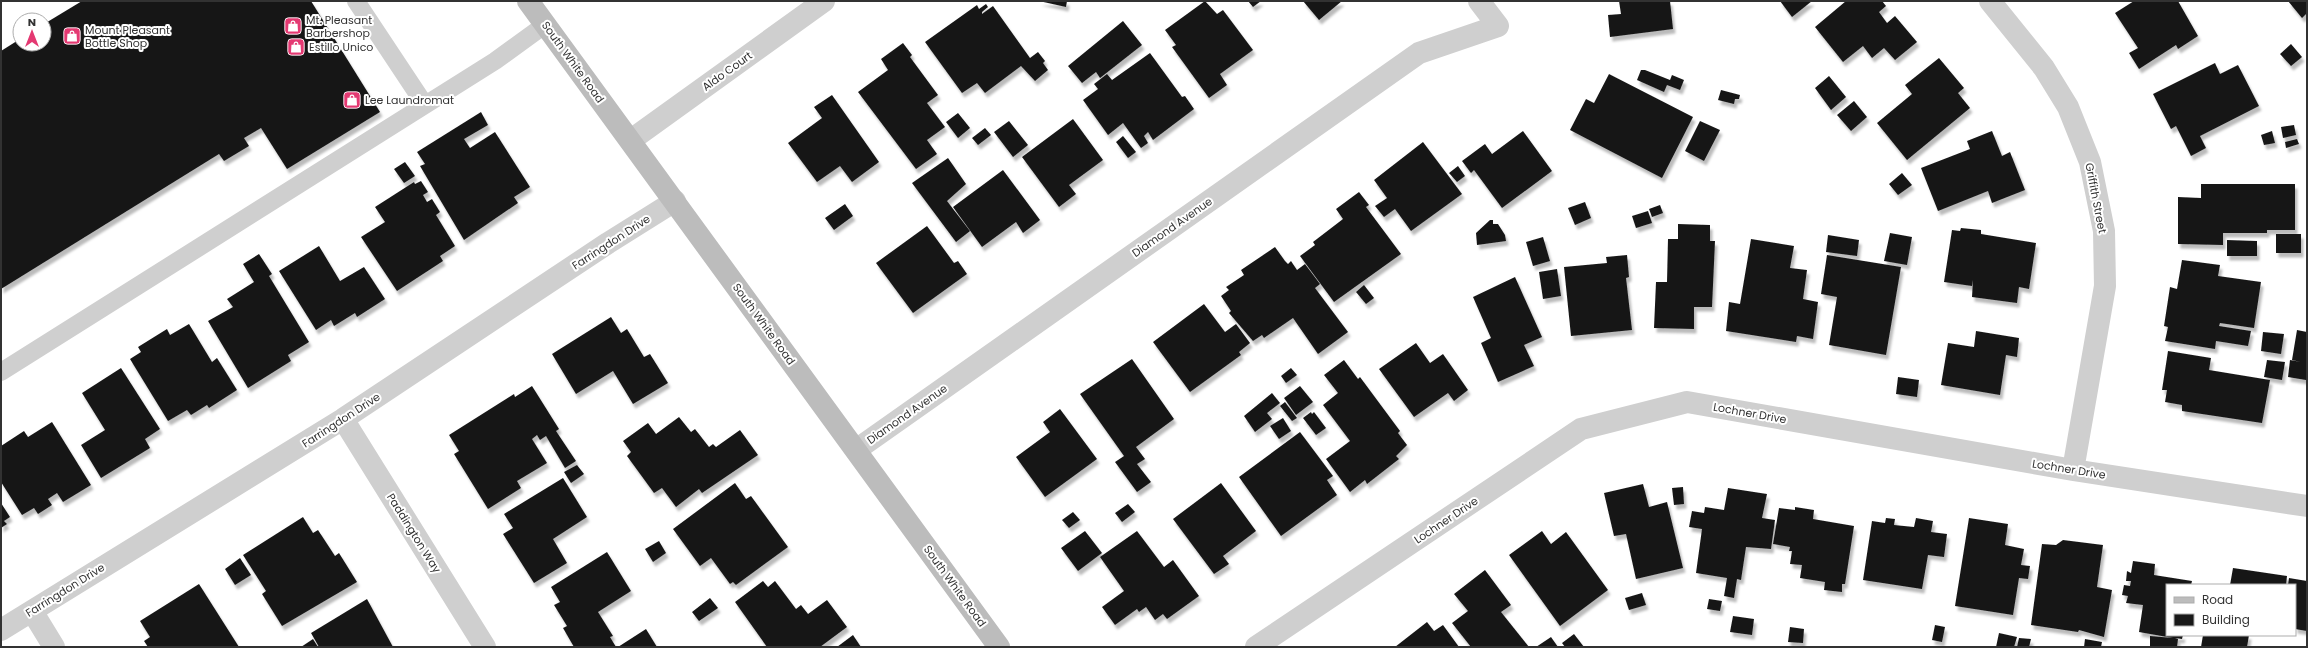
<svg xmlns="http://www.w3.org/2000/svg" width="2308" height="648" viewBox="0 0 2308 648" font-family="Poppins,sans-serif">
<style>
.building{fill:#191919;filter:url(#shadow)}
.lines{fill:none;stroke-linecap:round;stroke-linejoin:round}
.lane{stroke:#cfcfcf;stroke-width:18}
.street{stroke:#cfcfcf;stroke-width:22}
.secondary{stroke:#bcbcbc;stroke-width:22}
.labels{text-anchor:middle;stroke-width:4;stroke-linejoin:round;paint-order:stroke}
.poi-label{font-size:11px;fill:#323232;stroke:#fff;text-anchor:start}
.street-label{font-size:11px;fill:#323232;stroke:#fff}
</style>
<defs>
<filter id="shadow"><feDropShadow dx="2.5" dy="4.5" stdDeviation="1" flood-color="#0004"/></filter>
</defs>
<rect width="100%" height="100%" fill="#fff"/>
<path class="building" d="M82,1h229l69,111 -93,57 -26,-41 -17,10 5,8 -25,15 -5,-7 -218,135v-238l19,-12v5h24v-20z
M1039,1h28l-1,6z
M1205,1l12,13 6,-4 30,40 -33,24 7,11 -18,13 -37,-51 4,-2 -11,-15z
M1248,1h13l-8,6z
M1303,1h39l-23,19z
M1619,1h51l3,28 -63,8 -2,-22 13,-1z
M1780,1h32l-20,16z
M1846,1h36l4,5 -7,6 8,11 8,-7 22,26 -22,18 -11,-12 -12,10 -9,-12 -20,16 -28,-35z
M2134,1h44l20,35 -20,13 -2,-4 -37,24 -10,-16 9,-5 -23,-35z
M2288,1h19v12l-5,5z
M986,4l2,3 -6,5v2l11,-8 37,52 8,-6 7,9 -2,2 5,7 -13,11 -14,-15 -36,27 -8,-10 -15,10 -37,-51 52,-37 2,4z
M1123,21l19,24 -42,33 -4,-6 -14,11 -14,-17z
M903,43l9,12 -2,2 28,38 -11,8 18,24 -18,13 10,14 -21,15 -58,-77 30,-22 -7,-11z
M2291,44l11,13 -11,9 -11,-12z
M1150,53l32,44 3,-1 9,13 -41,31 -5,-8 -4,4 4,7 -7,5 -18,-25 -15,12 -25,-35 15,-11 -4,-5 13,-10 5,6z
M1939,58l25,30 -6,5 12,15 -63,52 -30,-37 35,-29 -7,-9z
M2215,63l5,11 18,-9 21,41 -59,30 6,12 -15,8 -15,-30 -5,3 -18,-35z
M1641,70h4l25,10 2,-5 12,5 -4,10 -13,-5 -3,7 -27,-12z
M1609,74l84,43 -31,61 -92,-48 16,-31 8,4z
M1829,76l17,21 -15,13 -16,-22z
M1721,90l19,5 -1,4h-4l-1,5 -16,-4z
M832,95l47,67 -27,20 -12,-16 -23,16 -29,-39 34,-25 -8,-11z
M1854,101l13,16 -16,14 -14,-16z
M481,112l7,13 -24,14 6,9 25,-16 35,55 -16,10 4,6 -54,37 -44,-74 5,-2 -8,-12z
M958,113l12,15 -12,10 -12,-16z
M1073,119l30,41 -34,25 7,9 -17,13 -37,-50z
M1009,121l19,24 -15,12 -19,-25z
M1700,121l20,9 -16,31 -19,-10z
M2294,125l2,10 -13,3 -2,-11z
M985,128l6,7 -13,10 -6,-7z
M1523,131l29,40 -50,37 -28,-38 -3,3 -9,-12 23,-17 7,10z
M1992,131l10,25 8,-4 15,38 -33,13 -4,-12 -50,20 -17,-43 49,-19 -3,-8z
M2272,131l3,12 -11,2 -3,-10z
M1123,136l13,16 -8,6 -12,-16z
M2297,139l2,5 -13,4 -1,-6z
M1423,142l39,52 -51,37 -16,-22 -11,8 -9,-11 12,-8 -13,-18z
M948,158l18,26 -19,17 23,30 -14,11 -44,-59z
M405,162l10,14 -11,7 -10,-14z
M1458,166l7,10 -8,6 -8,-9z
M1003,170l37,50 -17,13 -7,-11 -34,25 -29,-40z
M1902,173l10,12 -14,10 -9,-11z
M421,181l7,11 -5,3 4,7 5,-3 8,13 -4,3 19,31 -15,10 3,5 -46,30 -36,-54 24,-15 -10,-15 39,-25 1,2z
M2201,184h94v46h-28v3h-44v12l-45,-1v-47l23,1z
M1359,192l10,13 -3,2 35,47 -67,48 -34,-46 15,-11 -2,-3 30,-23 -7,-10z
M1585,202l6,16 -16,7 -7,-17z
M845,204l8,12 -19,14 -9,-12z
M1660,205l3,8 -11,4 -3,-8z
M1648,211l4,12 -16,5 -4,-12z
M1490,220h3v4h5l7,11 1,6 -29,4 -1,-12z
M1678,224l32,1v16h5l-3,66h-18v22l-40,-1 2,-46h11l1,-43h10z
M927,226l27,37 4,-2 9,13 -54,39 -37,-50z
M1961,228l20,2v4l55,9 -7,46 -10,-2 -2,16 -45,-6 1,-17 -1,6 -28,-4 8,-52 8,1z
M1890,233l22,4 -5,28 -23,-4z
M2276,234h25v19h-25z
M1828,235l31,5 -2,16 -31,-4z
M1543,237l7,24 -17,5 -7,-24z
M1751,239l43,7 -4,22 17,2 -4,29 15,3 -5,37 -16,-3 -1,6 -70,-11 3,-29 11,2z
M2227,240l30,1v15h-30z
M319,246l21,35 24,-14 21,32 -28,18 -2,-4 -21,13 -3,-6 -15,10 -37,-59z
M1275,247l10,14 3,3 3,-3 6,9 8,-6 15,20 -5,4 33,44 -30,22 -25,-36 -29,20 -2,-3 -9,6 -24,-28 2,-2 -10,-15 8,-6 -3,-3 18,-12 -3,-5z
M259,254l13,20 -3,2 40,66 -21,13 3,6 -43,27 -40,-67 25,-14 -6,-8 27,-17 -11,-18z
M1627,255l2,22 -3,1 6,52 -61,6 -7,-69 43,-4 -1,-6z
M1827,255l74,12 -15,88 -57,-10 8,-48 -16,-3z
M2182,260l38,5 -2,11 43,6 -7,46 -34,-5 -1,3 32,5 -3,15 -32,-5 -1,8 -50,-8 3,-14 -4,-1 6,-39 7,2z
M1557,269l4,27 -18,3 -4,-27z
M1515,277l27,60 -18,8 10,21 -36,16 -17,-39 10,-5 -18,-41z
M1364,285l10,13 -8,6 -10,-12z
M1204,304l21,28 11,-8 14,19 -11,9 2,3 -51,37 -37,-50z
M611,317l10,16 6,-4 17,28 6,-3 18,29 -35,21 -20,-33 -37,23 -24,-40z
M189,324l23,38 5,-4 20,32 -28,18 -2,-3 -16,10 -4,-5 -19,11 -38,-62 11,-7 -3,-5 29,-18 3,6z
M2297,330l10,2 -1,48 -18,-3 2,-17 11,2 -9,-2z
M1976,331l43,7 -2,19 -11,-2 -6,40 -59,-10 7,-42 26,4z
M2263,332l21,2 -3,20 -20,-3z
M1416,343l14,20 13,-9 25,36 -14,11 -6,-8 -34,24 -35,-48z
M2168,351l43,7 -2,12 61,10 -8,43 -80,-12v-6l-17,-3 2,-12h-5z
M1132,359l42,60 -38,28 9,12 -8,5 14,18 -14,10 -22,-30 9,-6 -44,-62z
M1344,360l14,19 2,-2 40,54 -2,2 9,12 -11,11 3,3 -32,25 -2,-4 -15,12 -24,-33 24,-18 -27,-36 15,-12 -14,-18z
M2267,360l18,2 -3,18 -18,-3z
M121,368l39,61 -15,10 5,9 -49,30 -20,-33 24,-15 -23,-37z
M1291,368l6,7 -11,8 -5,-7z
M1898,377l21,3 -2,17 -21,-3z
M532,386l27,43 -3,2 20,30 -11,7 -19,-32 -6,4 -3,-5 -5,4 15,24 -30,18 4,7 -33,21 -34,-55 5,-3 -10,-16 65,-41 1,3z
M1300,386l13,16 -17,13 -12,-17z
M1272,393l8,10 -13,10 5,6 -17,13 -11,-16z
M1285,402l12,16 -5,3 -12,-15z
M1060,409l37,50 -52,38 -29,-40 34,-25 -7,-10z
M1311,412l1,2 2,-2 12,16 -10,7 -13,-17z
M679,417l12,15 4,-3 14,18 4,-3 3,3 24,-17 18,25 -56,38 -3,-4 -23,18 -14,-19 -8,5 -27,-37 4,-4 -8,-11 25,-18 8,11z
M1283,418l8,13 -12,8 -9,-13z
M52,422l39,63 -28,17 -6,-9 -9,6 4,6 -14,9 -4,-6 -12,7 -21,-33v-36l23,-15 4,6z
M1300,432l33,44 -6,4 10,15 -56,41 -42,-59z
M577,465l7,9 -13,9 -7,-11z
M563,478l24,39 -34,22 14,24 -33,20 -31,-49 10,-6 -9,-14z
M735,483l11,16 5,-3 37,51 -52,38 -3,-3 -3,2 -19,-26 -11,8 -27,-37z
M1221,483l35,48 -33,25 6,8 -15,10 -41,-55z
M1643,484l6,23 18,-5 16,66 -47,11 -10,-45 -12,2 -10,-43z
M1683,487l1,17 -10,1 -2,-17z
M1728,488l39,6 -5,24 13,2 -4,29 -25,-2 -5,33 -4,-1 -3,19 -10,-2 3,-18 -31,-5 6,-44 -13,-2 3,-16 12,2 1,-6 19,3z
M1,503l9,14 -6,4 3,3 -6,4z
M1128,504l7,8 -13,10 -7,-9z
M1795,507l19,3 -1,9 41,7 -9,58h-3v8l-18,-2 1,-8 -25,-4 2,-13 -12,-1 2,-13h-3l1,-4 -17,-3 6,-36 16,2z
M1073,512l7,8 -11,8 -7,-8z
M303,517l10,16 5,-3 17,26 4,-3 18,29 -75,44 -20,-32 4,-3 -23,-36z
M1886,518l9,1 -1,6 20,2 2,-9 17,3 -2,11 16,2 -3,23 -16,-2 -6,34 -59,-9 9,-59 13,2z
M1969,518l39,6 -3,21 19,4 -3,16 9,1 -2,13 -9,-1 -6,37 -58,-9z
M1085,531l17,22 -24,18 -17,-23z
M1137,531l27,36 9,-7 26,36 -32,23 -4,-5 -8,6 -9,-13 -7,5 -2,-3 -22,16 -13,-18 22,-16 -24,-34z
M1542,531l9,13 15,-12 42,58 -48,36 -51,-71z
M2063,540l40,5 -6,42 15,3 -8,47 -25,-7 -1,2 -47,-7 11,-81 14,1z
M659,541l7,12 -13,9 -8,-13z
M607,552l24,39 -33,21 15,24 -3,1 6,10h-42l-11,-19 4,-2 -13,-21 6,-3 -9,-15z
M240,558l11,17 -16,10 -10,-16z
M2133,561l22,3 -1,11 38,6 -1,4h-24v50h16l-1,4 -7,-1 3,1 -1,8h-27v-11l23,2 -34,-6 4,-27 -17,-2 2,-7 -6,-1 2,-10 6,1 1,-5h-5l1,-10 4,2z
M2233,568l54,8 -1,9h-56z
M1485,570l26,35 -10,7 28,35h-58l-19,-24 16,-12 -14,-17z
M2289,578l18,3v50l-12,-2v-44h-7z
M763,581l5,6 7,-6 21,28 5,-4 7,9 19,-14 20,27 -27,20h-53l-32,-45z
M199,584l40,63h-91l-4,-6 6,-4 -10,-16z
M1642,593l4,12 -17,5 -4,-12z
M710,598l8,10 -19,13 -7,-9z
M367,599l26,48h-74l-8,-14z
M1709,599l13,2 -2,10 -13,-2z
M1733,616l21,3 -2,16 -22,-3z
M1427,622l7,9 9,-6 16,22h-64z
M1935,625l10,2 -3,15 -10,-2z
M1790,627l14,2 -1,14 -15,-1z
M646,629l11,18h-39z
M1999,633l18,4 -3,10h-18z
M1574,634l10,13h-19l-3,-4z
M853,635l8,12h-24z
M2203,635h46l-2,12h-46z
M1551,637l7,10h-22z
M2019,638l12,1 -2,8h-12z
M313,639l5,8h-17z
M2085,639l17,3 -1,5h-17z"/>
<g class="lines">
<path class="lane" d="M356,1l69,104
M1,372l494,-311 51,-37"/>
<path class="street" d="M1990,1l54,67 24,39 22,55 14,69 1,55 -32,184
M631,140l193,-139
M343,419l142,228
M856,450l563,-397 79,-27 -19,-25
M32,611l22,36
M1,630l342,-211 265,-176 67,-42
M1256,647l325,-218 106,-27 386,68 234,36"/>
<path class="secondary" d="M528,1l471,646"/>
</g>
<defs>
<symbol id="shop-square" viewBox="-11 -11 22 22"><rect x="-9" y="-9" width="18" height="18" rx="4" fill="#e43972" stroke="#fff"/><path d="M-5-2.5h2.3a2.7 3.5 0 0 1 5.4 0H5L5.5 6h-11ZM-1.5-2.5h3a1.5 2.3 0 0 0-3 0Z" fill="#fff"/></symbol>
</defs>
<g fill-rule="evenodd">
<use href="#shop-square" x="283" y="16" width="20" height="20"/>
<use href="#shop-square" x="62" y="26" width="20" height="20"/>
<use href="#shop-square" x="286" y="37" width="20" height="20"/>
<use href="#shop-square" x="342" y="90" width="20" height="20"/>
</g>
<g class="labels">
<g class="poi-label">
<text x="306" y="24">Mt. Pleasant<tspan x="306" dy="13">Barbershop</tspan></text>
<text x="85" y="34">Mount Pleasant<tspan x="85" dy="13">Bottle Shop</tspan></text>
<text x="309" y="51">Estillo Unico</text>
<text x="365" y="104">Lee Laundromat</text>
</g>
<g class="street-label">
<text transform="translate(573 62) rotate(54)" y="4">South White Road</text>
<text transform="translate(727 71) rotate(-36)" y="4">Aldo Court</text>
<text transform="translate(2096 198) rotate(79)" y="4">Griffith Street</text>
<text transform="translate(1172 227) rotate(-35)" y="4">Diamond Avenue</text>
<text transform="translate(611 242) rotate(-33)" y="4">Farringdon Drive</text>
<text transform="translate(764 324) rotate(54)" y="4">South White Road</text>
<text transform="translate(1750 413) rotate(10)" y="4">Lochner Drive</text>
<text transform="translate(907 414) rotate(-35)" y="4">Diamond Avenue</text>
<text transform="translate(341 420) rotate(-33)" y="4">Farringdon Drive</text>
<text transform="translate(2069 469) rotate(9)" y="4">Lochner Drive</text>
<text transform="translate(1446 520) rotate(-34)" y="4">Lochner Drive</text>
<text transform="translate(414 533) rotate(58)" y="4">Paddington Way</text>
<text transform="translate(955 586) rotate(54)" y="4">South White Road</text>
<text transform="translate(65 590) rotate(-32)" y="4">Farringdon Drive</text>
</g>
</g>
<rect width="2308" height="648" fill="none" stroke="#323232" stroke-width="4"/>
<rect x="2166" y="584" width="130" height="52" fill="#ffffff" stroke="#adadad"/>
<rect x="2174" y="597" width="20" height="6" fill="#bcbcbc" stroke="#adadad"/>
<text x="2202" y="604" font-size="12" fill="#323232">Road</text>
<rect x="2174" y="614" width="20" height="12" fill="#191919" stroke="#adadad"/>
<text x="2202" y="624" font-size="12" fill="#323232">Building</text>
<g transform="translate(32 32)"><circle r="19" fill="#ffffff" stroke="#adadad"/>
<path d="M0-3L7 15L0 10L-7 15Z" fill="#e43972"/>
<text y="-6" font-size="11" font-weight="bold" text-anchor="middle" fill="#323232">N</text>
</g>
</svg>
